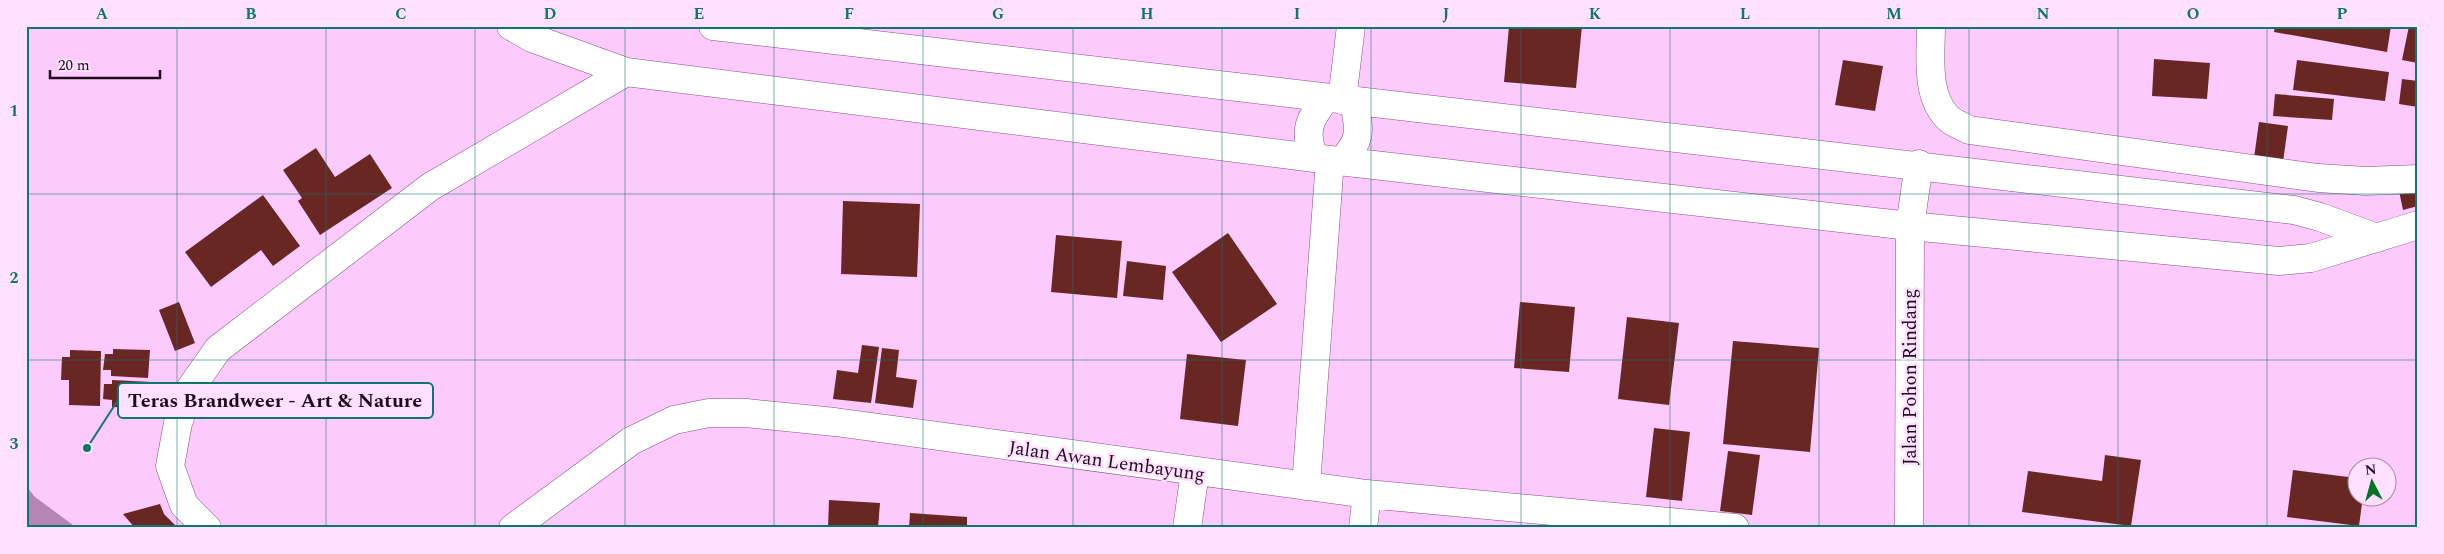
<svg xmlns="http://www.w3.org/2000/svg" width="2444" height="554" viewBox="0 0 2444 554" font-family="Spectral,serif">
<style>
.forest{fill:#b784b8}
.building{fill:#682723}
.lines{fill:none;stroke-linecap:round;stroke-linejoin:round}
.minor-casing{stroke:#7f527f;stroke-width:29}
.minor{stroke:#fff;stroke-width:28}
.grid{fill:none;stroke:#0f766e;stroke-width:1;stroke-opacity:0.55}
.labels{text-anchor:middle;stroke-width:5;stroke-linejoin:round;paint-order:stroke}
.street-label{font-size:19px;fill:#1f0d1f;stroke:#ffe0fe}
.leader{fill:none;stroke:#0f766e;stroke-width:2}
.callout-dot{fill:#0f766e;stroke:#ffe0fe;stroke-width:2}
.callout{fill:#ffe0fe;stroke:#0f766e;stroke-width:2}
.callout-label{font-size:20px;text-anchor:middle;font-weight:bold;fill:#1f0d1f}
.neatline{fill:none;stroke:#0f766e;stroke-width:2}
.grid-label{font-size:16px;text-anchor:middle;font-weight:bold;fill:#0f766e}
</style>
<rect width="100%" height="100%" fill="#fdcafd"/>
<path class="forest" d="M26,486l9,11 42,31h-51z"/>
<path class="building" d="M1509,26h73l-6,62 -72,-6z
M2275,26h116l-4,26 -113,-20z
M2409,26h9v37l-16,-3z
M2154,59l56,4 -3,36 -55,-3z
M1843,60l40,6 -8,45 -40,-6z
M2297,60l92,12 -4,29 -92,-11z
M2402,79l16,2v26l-19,-3z
M2275,94l59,5 -2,21 -59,-4z
M2259,122l29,4 -5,36 -29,-4z
M316,148l19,29 35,-23 22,34 -72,47 -22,-34 4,-3 -19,-28z
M2413,183l5,23 -15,4 -5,-24z
M263,195l37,51 -27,20 -12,-16 -50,37 -26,-35z
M843,201l77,3 -3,73 -76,-3z
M1228,233l49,71 -56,38 -49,-70z
M1056,235l66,6 -5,57 -66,-6z
M1127,261l39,5 -3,34 -40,-4z
M179,302l16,41 -20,8 -16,-41z
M1520,302l55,5 -6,65 -55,-4z
M1627,317l52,6 -10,82 -51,-6z
M1733,341l86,7 -9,104 -87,-8z
M862,345l17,2 -8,56 -38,-4 4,-29 21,3z
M882,348l17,2 -3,27 21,3 -4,28 -38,-5z
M113,349l37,1 -2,28 -37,-2v-6h-8l2,-16h8z
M70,350l31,1 -1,55 -31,-1v-25h-8l1,-23h8z
M1187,354l59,6 -8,66 -58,-7z
M112,380l39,2 -1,26 -38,-1v-7l-9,-1 1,-15h8z
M1654,428l36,4 -8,69 -36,-4z
M1728,451l32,4 -8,60 -32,-4z
M2105,455l36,5 -10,66 -109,-14 6,-41 74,10z
M2293,470l63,8v18h7l-4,30 -72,-9z
M829,500l51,3 -2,25h-50z
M160,504l4,10 14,14h-43l-12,-14z
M910,513l57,4v11h-58z"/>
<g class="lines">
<defs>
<path id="minor" d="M511,26l21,12 94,34 704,88 580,66 369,35 32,-3 107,-33
M713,26l1581,184 26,7 57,21
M1931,26c0,29 -6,69 17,92 5,5 14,8 21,12l349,48 48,3 52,-2
M1342,100l9,-74
M1313,156c-9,-27 -4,-36 13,-58
M1342,161c21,-23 17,-31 12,-60
M1306,486l24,-326
M207,528l-23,-23 -14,-39 8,-43 12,-34 28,-40 212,-162 196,-115
M513,528l118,-87 43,-21 35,-7h37l89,9 532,72 368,34
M1187,528l8,-56
M1363,528l4,-34
M1909,528l1,-302 9,-62"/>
</defs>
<use href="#minor" class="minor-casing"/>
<use href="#minor" class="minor"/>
</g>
<path class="grid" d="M177,26v502M326,26v502M475,26v502M625,26v502M774,26v502M923,26v502M1073,26v502M1222,26v502M1371,26v502M1521,26v502M1670,26v502M1819,26v502M1969,26v502M2118,26v502M2267,26v502M26,194h2392M26,360h2392"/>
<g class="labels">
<g class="street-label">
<text transform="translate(1909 377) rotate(-90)" y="7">Jalan Pohon Rindang</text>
<text transform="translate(1107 460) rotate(8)" y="7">Jalan Awan Lembayung</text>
</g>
</g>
<path class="leader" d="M87 448L118 400"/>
<circle class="callout-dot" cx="87" cy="448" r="5"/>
<rect class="callout" x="118" y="383" width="315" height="35" rx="5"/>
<g class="callout-label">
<text x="275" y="407">Teras Brandweer - Art &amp; Nature</text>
</g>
<rect width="2444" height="554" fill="none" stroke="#ffe0fe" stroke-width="55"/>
<g transform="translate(2372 482) rotate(354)"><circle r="24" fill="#ffe0fe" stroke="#a58ca5"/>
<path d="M0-4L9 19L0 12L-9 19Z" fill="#037224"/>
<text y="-8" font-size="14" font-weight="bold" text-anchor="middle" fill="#1f0d1f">N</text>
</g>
<path d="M50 70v8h110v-8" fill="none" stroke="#1f0d1f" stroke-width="2.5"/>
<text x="58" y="70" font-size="15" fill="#1f0d1f" stroke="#ffe0fe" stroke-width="4" paint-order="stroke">20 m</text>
<rect x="28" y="28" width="2388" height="498" class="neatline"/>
<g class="grid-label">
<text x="102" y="19">A</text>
<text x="251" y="19">B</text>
<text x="401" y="19">C</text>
<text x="550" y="19">D</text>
<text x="699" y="19">E</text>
<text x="849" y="19">F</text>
<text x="998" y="19">G</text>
<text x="1147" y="19">H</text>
<text x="1297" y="19">I</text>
<text x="1446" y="19">J</text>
<text x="1595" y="19">K</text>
<text x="1745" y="19">L</text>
<text x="1894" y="19">M</text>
<text x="2043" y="19">N</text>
<text x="2193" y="19">O</text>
<text x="2342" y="19">P</text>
<text x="14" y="116">1</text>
<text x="14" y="283">2</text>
<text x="14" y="449">3</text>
</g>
</svg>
